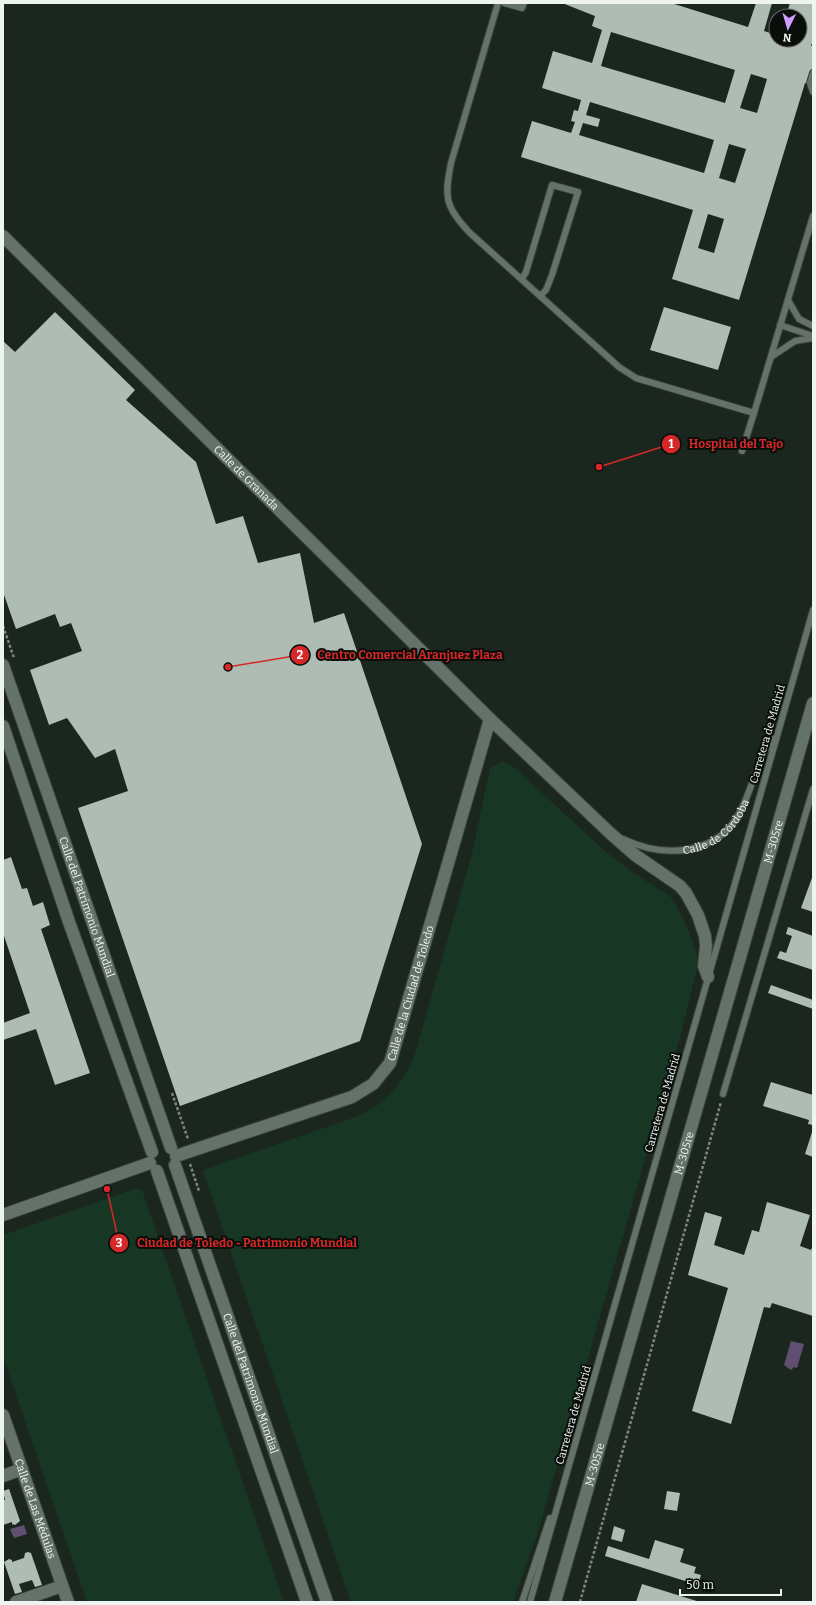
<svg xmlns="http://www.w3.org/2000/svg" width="816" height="1605" viewBox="0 0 816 1605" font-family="Bitter,serif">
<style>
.green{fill:#173623}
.water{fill:#614f72}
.building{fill:#afbcb3;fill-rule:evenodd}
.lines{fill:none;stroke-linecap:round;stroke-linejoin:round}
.lane-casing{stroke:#39423c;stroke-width:8}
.street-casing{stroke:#39423c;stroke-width:14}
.secondary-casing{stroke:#39423c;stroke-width:14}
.path{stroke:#7c857f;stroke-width:2.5;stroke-dasharray:3 2;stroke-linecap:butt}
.lane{stroke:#657269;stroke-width:6}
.street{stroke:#657269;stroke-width:12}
.secondary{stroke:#657269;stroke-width:12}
.labels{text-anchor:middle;stroke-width:4;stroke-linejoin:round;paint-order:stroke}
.street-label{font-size:11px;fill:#eef5f0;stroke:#090e0b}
.leader{fill:none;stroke:#d62828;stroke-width:1.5}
.callout-dot{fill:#d62828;stroke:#090e0b;stroke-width:1.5}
.mark-label{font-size:12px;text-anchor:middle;font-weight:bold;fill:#fff}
.callout-label{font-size:12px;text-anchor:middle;font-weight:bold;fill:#d62828;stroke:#090e0b;stroke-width:4;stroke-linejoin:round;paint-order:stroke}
</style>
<rect width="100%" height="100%" fill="#1b261f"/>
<path class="green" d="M503,761l13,8 89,82 26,20 40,26 6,10 11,22 9,26 1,10 -16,65 -143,499 -26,73h-162l-148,-431 3,-2 155,-54c27,-14 45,-35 55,-64l56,-198 18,-85z
M137,1188l3,1 2,1 142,412h-197l-84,-245v-122z"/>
<path class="water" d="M791,1341l13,3 -7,24 -3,-1 -3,3 -7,-5z
M24,1525l3,9 -13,4 -4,-9z"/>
<path class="building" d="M562,3h109l77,24 8,-24h16l-8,28 12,4v5h24v-24h-14l4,-13h23v37l-2,6h2v40l-8,-3 -66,217 -67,-21 21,-69 -172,-53 11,-36 39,12 4,-11 -4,-1 3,-11 4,1 3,-11 -39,-12 11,-37 39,12 10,-33 -10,-4 3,-10zM611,32l124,38 -10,33 -124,-37zM751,74l16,5 -10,34 -17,-5zM590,102l124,38 -10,33 -125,-38 4,-12 15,4 2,-8 -14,-4zM729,144l17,5 -11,34 -16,-5zM708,214l16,5 -10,34 -16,-5z
M664,307l67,20 -13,43 -68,-20z
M55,312l80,78 -9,10 70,62 20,62 27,-8 15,47 42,-10 14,70 30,-10 78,231 -62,197 -180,65 -102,-298 50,-17 -13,-42 -20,9 -28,-40 -18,7 -19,-55 52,-19 -11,-28 -11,4 -5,-13 -39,15 -13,-37v-251l12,11z
M11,857l11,32 5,-1 6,18 10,-4 7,23 -9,4 49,144 -35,12 -19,-56 -33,11v-17l27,-10 -27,-80v-73z
M813,875v37l-12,-4z
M788,927l25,9v34l-36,-12 3,-7 6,2 6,-17 -6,-2z
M771,985l42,15v9l-45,-16z
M771,1082l42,13v30l-5,-1 1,-4 -46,-14z
M813,1129v28l-8,-3z
M767,1202l43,13 -10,31 11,4 2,-5v71l-41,-13 -2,5 -6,-1 -33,117 -39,-13 36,-123 -40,-13 17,-63 17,5 -8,28 30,10 8,-25 7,2z
M9,1489l11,32 -5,4 -3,-1v-2l-9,3v-25h2l-2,-9z
M667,1491l13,2 -3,18 -13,-2z
M614,1526l11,4 -3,12 -11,-3z
M655,1540l29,9 -4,13 16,5 -2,6 7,2 -3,10 -93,-29 3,-10 41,13z
M28,1552l3,1 11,32 -7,2 -3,-7 -13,4 3,8 -7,2 -11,-32 5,-3 3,1v2l12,-4 1,-5z
M642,1584l58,18h-64z"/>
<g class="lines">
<defs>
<g id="lane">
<path d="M498,3l-47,160c-7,34 -6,44 19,70l149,134 17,11 118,35 59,-197"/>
<path d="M504,3l18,5 2,-5"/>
<path d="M813,73l-3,10 3,9"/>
<path d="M522,279l4,-7 26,-87 26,7 -26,83 -6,15 -6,6"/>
<path d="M788,300l11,19 14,7"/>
<path d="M780,325l33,11"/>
<path d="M771,357l24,-16 18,-3"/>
<path d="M742,451l12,-38"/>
<path id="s1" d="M623,839c42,20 97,17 119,-31 8,-16 12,-33 19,-49 3,-7 9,-14 13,-20"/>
<path d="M723,1094l90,-305"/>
<path d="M522,1602l28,-84"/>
<path d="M530,1602l283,-992"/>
</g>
<g id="street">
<path id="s2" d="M3,236l487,483 120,114 25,22 45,31 6,7 12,22 7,21 1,10 -2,20 4,11"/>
<path id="s3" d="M3,665l168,483"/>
<path d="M3,726l66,196 83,230"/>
<path id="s4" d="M176,1156l176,-59 21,-13 17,-21 100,-344"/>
<path id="s5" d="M175,1165l152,437"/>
<path d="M157,1171l150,431"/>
<path d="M3,1215l147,-52"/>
<path id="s6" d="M3,1415l65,187"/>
<path d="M3,1476l19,-7"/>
<path d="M16,1602l46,-16"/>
</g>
<g id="secondary">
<path id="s7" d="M555,1602l258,-899"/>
</g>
</defs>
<use href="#lane" class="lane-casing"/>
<use href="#street" class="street-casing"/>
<use href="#secondary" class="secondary-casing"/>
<path class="path" d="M3,626l11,32
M172,1093l16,46
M190,1164l9,27
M580,1602l141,-500"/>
<use href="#lane" class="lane"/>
<use href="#street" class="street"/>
<use href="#secondary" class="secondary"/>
</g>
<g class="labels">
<g class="street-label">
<text dy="4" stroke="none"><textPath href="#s2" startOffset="343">Calle de Granada</textPath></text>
<text transform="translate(767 734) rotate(-74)" y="4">Carretera de Madrid</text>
<text dy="4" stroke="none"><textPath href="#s1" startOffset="104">Calle de Córdoba</textPath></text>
<text dy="4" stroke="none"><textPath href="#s7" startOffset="791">M-305re</textPath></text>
<text dy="4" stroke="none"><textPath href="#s3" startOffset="256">Calle del Patrimonio Mundial</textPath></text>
<text dy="4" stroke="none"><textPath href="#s4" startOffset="310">Calle de la Ciudad de Toledo</textPath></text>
<text transform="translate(662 1103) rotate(-74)" y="4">Carretera de Madrid</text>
<text dy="4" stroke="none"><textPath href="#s7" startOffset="467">M-305re</textPath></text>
<text dy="4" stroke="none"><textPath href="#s5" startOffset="231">Calle del Patrimonio Mundial</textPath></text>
<text transform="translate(573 1415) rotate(-74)" y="4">Carretera de Madrid</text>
<text dy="4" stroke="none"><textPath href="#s7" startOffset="143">M-305re</textPath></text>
<text dy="4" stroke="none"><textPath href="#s6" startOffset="99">Calle de Las Médulas</textPath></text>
</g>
</g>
<path class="leader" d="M599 467L671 444M228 667L300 655M107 1189L119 1243"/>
<g class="callout-dot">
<circle cx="599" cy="467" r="4"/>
<circle cx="228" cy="667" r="4"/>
<circle cx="107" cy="1189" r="4"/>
<circle cx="671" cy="444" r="10"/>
<circle cx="300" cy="655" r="10"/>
<circle cx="119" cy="1243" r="10"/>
</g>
<g class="mark-label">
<text x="671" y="448">1</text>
<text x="300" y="659">2</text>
<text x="119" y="1247">3</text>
</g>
<g class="callout-label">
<text x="736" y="448">Hospital del Tajo</text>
<text x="410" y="659">Centro Comercial Aranjuez Plaza</text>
<text x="247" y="1247">Ciudad de Toledo - Patrimonio Mundial</text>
</g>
<rect width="816" height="1605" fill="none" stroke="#eef5f0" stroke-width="8"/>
<g transform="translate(788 28) rotate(185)"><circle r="19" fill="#090e0b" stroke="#656a67"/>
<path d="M0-3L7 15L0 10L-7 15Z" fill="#d19dfe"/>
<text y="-6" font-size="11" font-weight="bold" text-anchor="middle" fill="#eef5f0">N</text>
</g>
<path d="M680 1589v6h101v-6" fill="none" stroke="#eef5f0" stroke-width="2"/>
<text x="686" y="1589" font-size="12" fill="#eef5f0" stroke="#090e0b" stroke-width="3" paint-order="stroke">50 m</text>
</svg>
